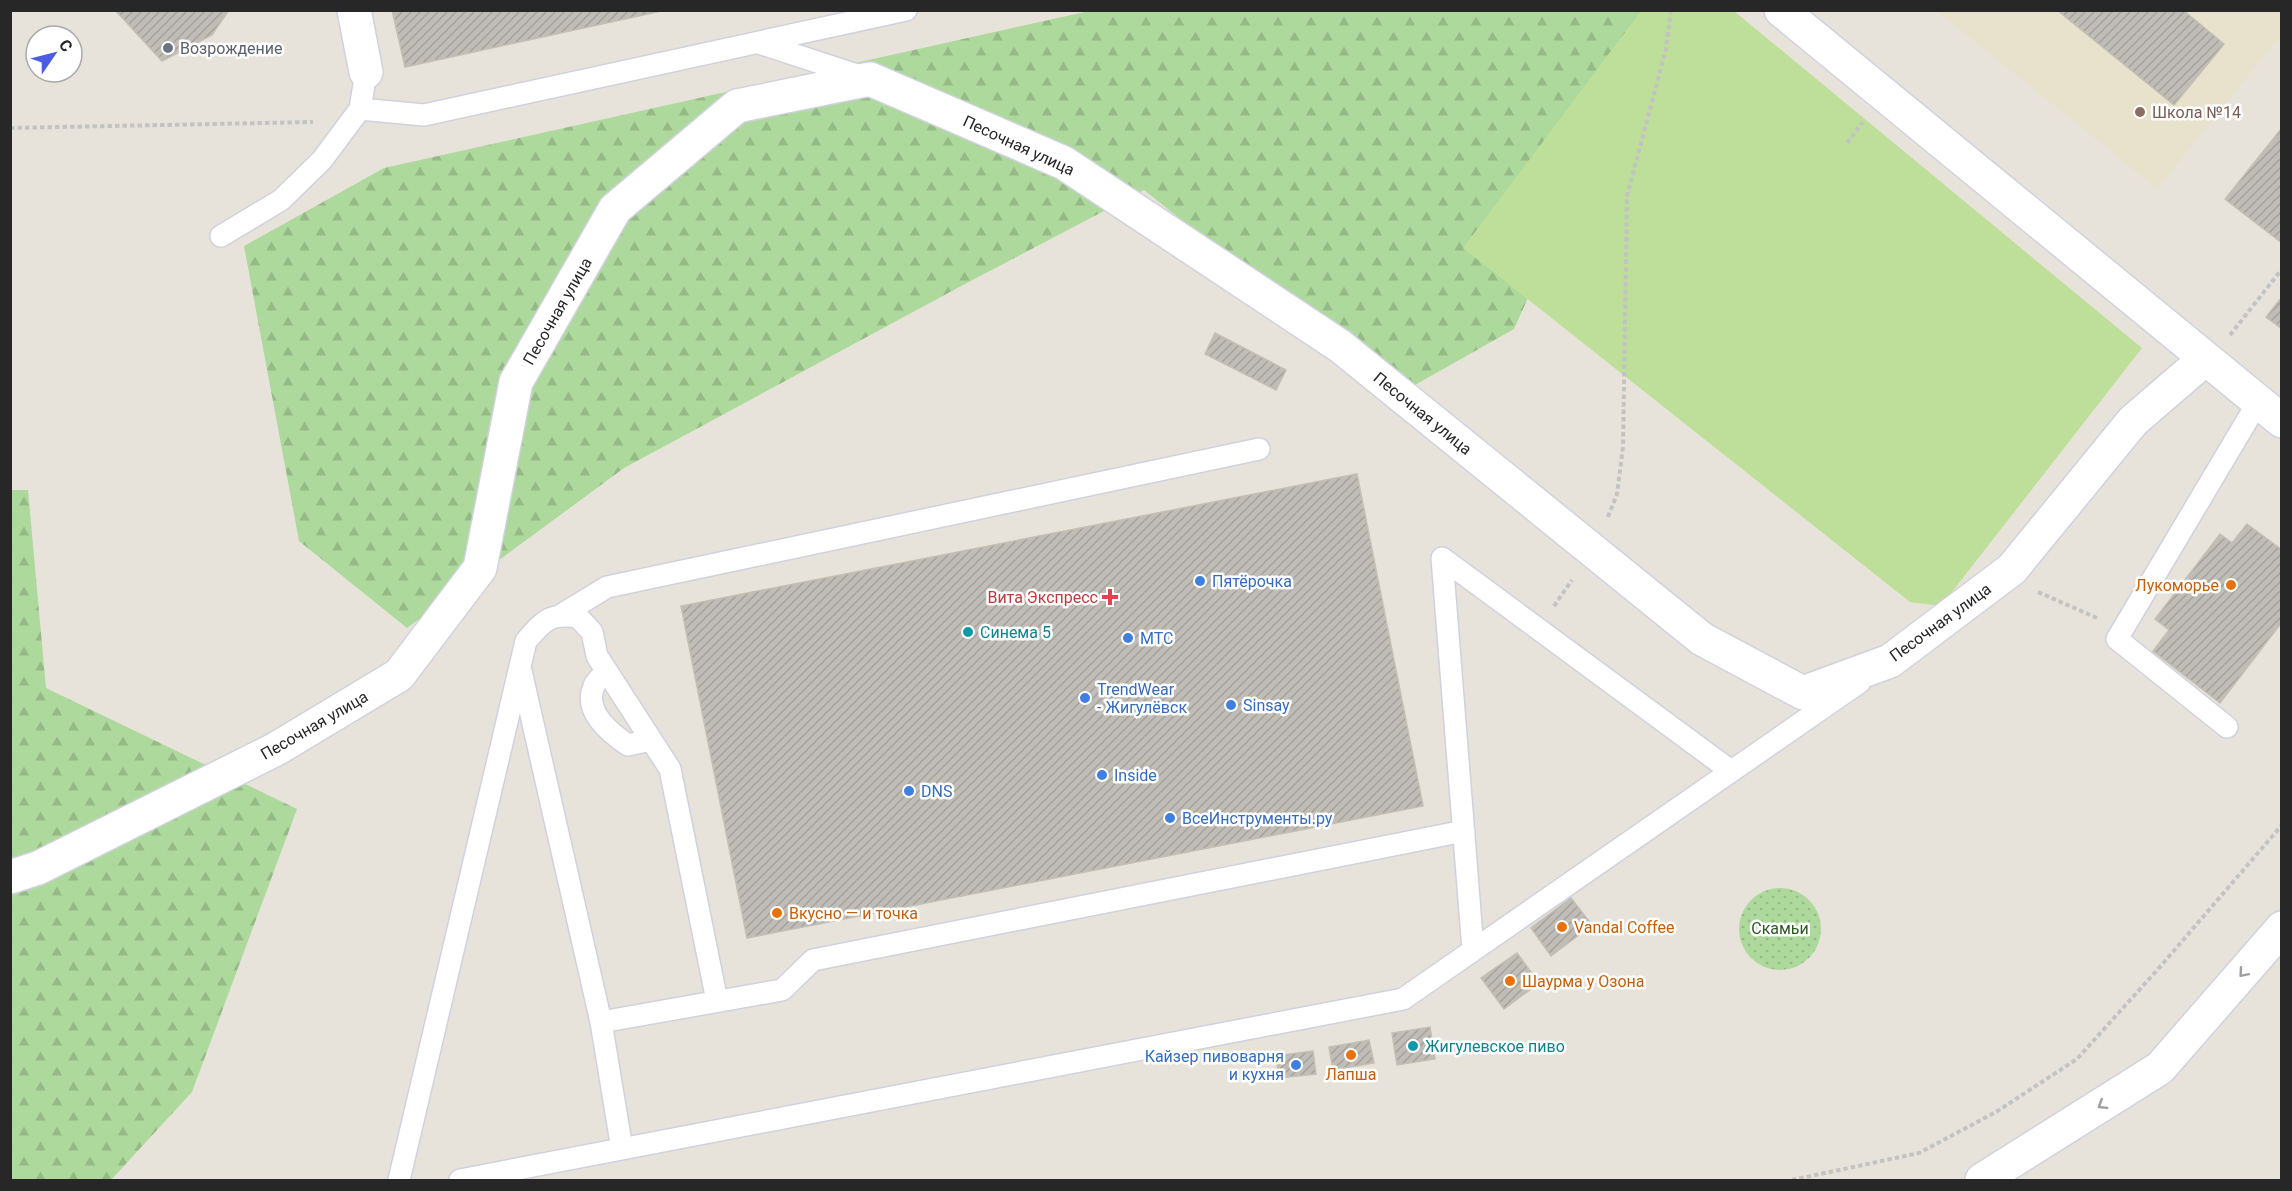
<svg xmlns="http://www.w3.org/2000/svg" width="2292" height="1191" viewBox="0 0 2292 1191" font-family="Roboto,sans-serif">
<style>
.education{fill:#e8e1cb}
.forest{fill:url(#forest-firs)}
.park{fill:url(#park-dots)}
.pitch{fill:#bddf99}
.building{fill:url(#building-hatch);stroke:#c3bfb4;stroke-width:1.5}
.lines{fill:none;stroke-linecap:round;stroke-linejoin:round}
.lane-casing{stroke:#d0d1df;stroke-width:24}
.street-casing{stroke:#d0d1df;stroke-width:36}
.path{stroke:#c3c3c3;stroke-width:4;stroke-dasharray:4.5 3;stroke-linecap:butt}
.lane{stroke:#fff;stroke-width:21}
.street{stroke:#fff;stroke-width:33}
.oneway{stroke:#9e9e9e}
.worship-dot{fill:#6b7280;stroke:#fff;stroke-width:2}
.education-dot{fill:#8d6e63;stroke:#fff;stroke-width:2}
.shop-dot{fill:#3f7fe0;stroke:#fff;stroke-width:2}
.food-dot{fill:#e8710a;stroke:#fff;stroke-width:2}
.health-dot{fill:#e0444e;stroke:#fff;stroke-width:2}
.culture-dot{fill:#0f9aa8;stroke:#fff;stroke-width:2}
.labels{text-anchor:middle;stroke-width:5;stroke-linejoin:round;paint-order:stroke}
.worship-label{font-size:16px;fill:#5b616d;stroke:#fff;text-anchor:start}
.education-label{font-size:16px;fill:#785e54;stroke:#fff;text-anchor:start}
.street-label{font-size:16px;fill:#272727;stroke:#fff}
.shop-label{font-size:16px;fill:#366cbe;stroke:#fff;text-anchor:start}
.food-label{font-size:16px;fill:#c56008;stroke:#fff;text-anchor:start}
.health-label{font-size:16px;fill:#be3a42;stroke:#fff;text-anchor:end}
.culture-label{font-size:16px;fill:#0d838f;stroke:#fff;text-anchor:start}
.park-label{font-size:16px;fill:#295a21;stroke:#fff}
</style>
<defs>
<pattern id="forest-firs" width="22" height="20" patternUnits="userSpaceOnUse" patternTransform="scale(1.5)"><rect width="22" height="20" fill="#add99c"/><path d="M5 1l3.5 6h-7zM16 11l3.5 6h-7z" fill="#95ba86"/></pattern>
<pattern id="park-dots" width="8" height="8" patternUnits="userSpaceOnUse" patternTransform="scale(1.5)"><rect width="8" height="8" fill="#add99c"/><path d="M2 2h.1M6 6h.1" fill="none" stroke="#95ba86" stroke-width="1.8" stroke-linecap="round"/></pattern>
<pattern id="building-hatch" width="6" height="6" patternUnits="userSpaceOnUse" patternTransform="scale(1.5)"><rect width="6" height="6" fill="#c0bdb7"/><path d="M-1 1l2-2M0 6l6-6M5 7l2-2" fill="none" stroke="#a5a29d"/></pattern>
</defs>
<rect width="100%" height="100%" fill="#e8e3da"/>
<path class="education" d="M1937,11h344v24l-124,154z"/>
<path class="forest" d="M1089,11h567l-142,318 -115,65 -255,-204 -181,95 -339,183 -217,160 -108,-87 -55,-295 140,-78z
M10,490h18l18,198 251,121 -105,283 -81,88h-100z"/>
<path class="park" d="M1739 929a41 41 0 1 1 82 0a41 41 0 1 1-82 0Z"/>
<path class="pitch" d="M1641,11h93l408,337 -201,258 -31,-4 -447,-354z"/>
<path class="building" d="M115,10h114l-17,25 -50,26z
M392,10h274l-261,57z
M2057,10h126l41,34 -50,61z
M2282,128v115l-57,-44z
M2282,297v32l-16,-12z
M1215,333l71,37 -10,20 -71,-36z
M1357,474l66,332 -676,132 -66,-332z
M2247,524l35,26v72l-62,81 -67,-52 16,-21 -14,-11 65,-85 12,9z
M1571,898l21,27 -41,31 -20,-28z
M1517,953l22,30 -35,26 -23,-31z
M1430,1027l5,32 -38,6 -5,-32z
M1369,1040l5,23 -41,7 -4,-23z
M1313,1051l3,23 -37,4 -3,-22z"/>
<g class="lines">
<defs>
<path id="lane" d="M759,43l107,35
M360,109l64,6 482,-105
M221,236l60,-36 41,-40 38,-51 6,-37
M561,615l46,-28 652,-138
M521,671l80,351
M607,671c-4,4 -11,10 -13,15 -11,25 16,47 34,59l23,-5
M2227,727l-110,-88 141,-237
M1473,950l-31,-392 289,213
M622,1149l-21,-127 181,-32 31,-30 651,-129
M399,1180l127,-539c18,-21 24,-28 52,-24l14,15 5,24 73,113 47,232
M460,1180l943,-181 457,-317"/>
<path id="street" d="M354,10l12,62
M1781,10l501,411
M10,877l28,-9 238,-119 123,-74 81,-107 36,-186 99,-173 122,-103 133,-27 194,84 276,183 362,293 101,54 87,-32 122,-92 121,-148 72,-62
M1982,1180l178,-112 122,-140"/>
</defs>
<use href="#lane" class="lane-casing"/>
<use href="#street" class="street-casing"/>
<path class="path" d="M10,128l303,-6
M1847,143l16,-21
M2230,335l52,-66
M1608,517l9,-23 6,-47 4,-251 39,-147 5,-39
M2038,592l59,26
M1554,606l18,-26
M1792,1180l127,-27 77,-41 81,-53 82,-91 123,-143"/>
<use href="#lane" class="lane"/>
<use href="#street" class="street"/>
</g>
<defs><path id="oneway-chevron" d="M-2-3.5L2.5 0L-2 3.5" fill="none" stroke-width="1.6" stroke-linecap="round" stroke-linejoin="round" transform="scale(1.5)"/></defs>
<g class="oneway">
<use href="#oneway-chevron" transform="translate(2243 973) rotate(131)"/>
<use href="#oneway-chevron" transform="translate(2102 1105) rotate(148)"/>
</g>
<circle class="worship-dot" cx="168" cy="48" r="6"/>
<circle class="education-dot" cx="2140" cy="112" r="6"/>
<g class="shop-dot">
<circle cx="1200" cy="581" r="6"/>
<circle cx="1128" cy="638" r="6"/>
<circle cx="1085" cy="698" r="6"/>
<circle cx="1231" cy="705" r="6"/>
<circle cx="1102" cy="775" r="6"/>
<circle cx="909" cy="791" r="6"/>
<circle cx="1170" cy="818" r="6"/>
<circle cx="1296" cy="1065" r="6"/>
</g>
<g class="food-dot">
<circle cx="2231" cy="585" r="6"/>
<circle cx="777" cy="913" r="6"/>
<circle cx="1562" cy="927" r="6"/>
<circle cx="1510" cy="981" r="6"/>
<circle cx="1351" cy="1055" r="6"/>
</g>
<path class="health-dot" d="M1107 588h6v6h6v6h-6v6h-6v-6h-6v-6h6z"/>
<g class="culture-dot">
<circle cx="968" cy="632" r="6"/>
<circle cx="1413" cy="1046" r="6"/>
</g>
<g class="labels">
<g class="worship-label">
<text x="180" y="54">Возрождение</text>
</g>
<g class="education-label">
<text x="2152" y="118">Школа №14</text>
</g>
<g class="street-label">
<text transform="translate(1019 145) rotate(25)" y="6">Песочная улица</text>
<text transform="translate(557 311) rotate(-60)" y="6">Песочная улица</text>
<text transform="translate(1423 413) rotate(39)" y="6">Песочная улица</text>
<text transform="translate(1940 622) rotate(-36)" y="6">Песочная улица</text>
<text transform="translate(314 725) rotate(-30)" y="6">Песочная улица</text>
</g>
<g class="shop-label">
<text x="1212" y="587">Пятёрочка</text>
<text x="1140" y="644">МТС</text>
<text x="1097" y="695">TrendWear<tspan x="1097" dy="18">- Жигулёвск</tspan></text>
<text x="1243" y="711">Sinsay</text>
<text x="1114" y="781">Inside</text>
<text x="921" y="797">DNS</text>
<text x="1182" y="824">ВсеИнструменты.ру</text>
<text x="1284" y="1062" text-anchor="end">Кайзер пивоварня<tspan x="1284" dy="18">и кухня</tspan></text>
</g>
<g class="food-label">
<text x="2219" y="591" text-anchor="end">Лукоморье</text>
<text x="789" y="919">Вкусно — и точка</text>
<text x="1574" y="933">Vandal Coffee</text>
<text x="1522" y="987">Шаурма у Озона</text>
<text x="1351" y="1080" text-anchor="middle">Лапша</text>
</g>
<g class="health-label">
<text x="1098" y="603">Вита Экспресс</text>
</g>
<g class="culture-label">
<text x="980" y="638">Синема 5</text>
<text x="1425" y="1052">Жигулевское пиво</text>
</g>
<g class="park-label">
<text x="1780" y="934">Скамьи</text>
</g>
</g>
<rect width="2292" height="1191" fill="none" stroke="#272727" stroke-width="24"/>
<g transform="translate(54 54) rotate(55)"><circle r="28" fill="#ffffff" stroke="#a9a9a9" stroke-width="1.5"/>
<path d="M0-4.5L10 22L0 15L-10 22Z" fill="#4b5de4"/>
<text y="-9" font-size="16" font-weight="bold" text-anchor="middle" fill="#272727">С</text>
</g>
</svg>
